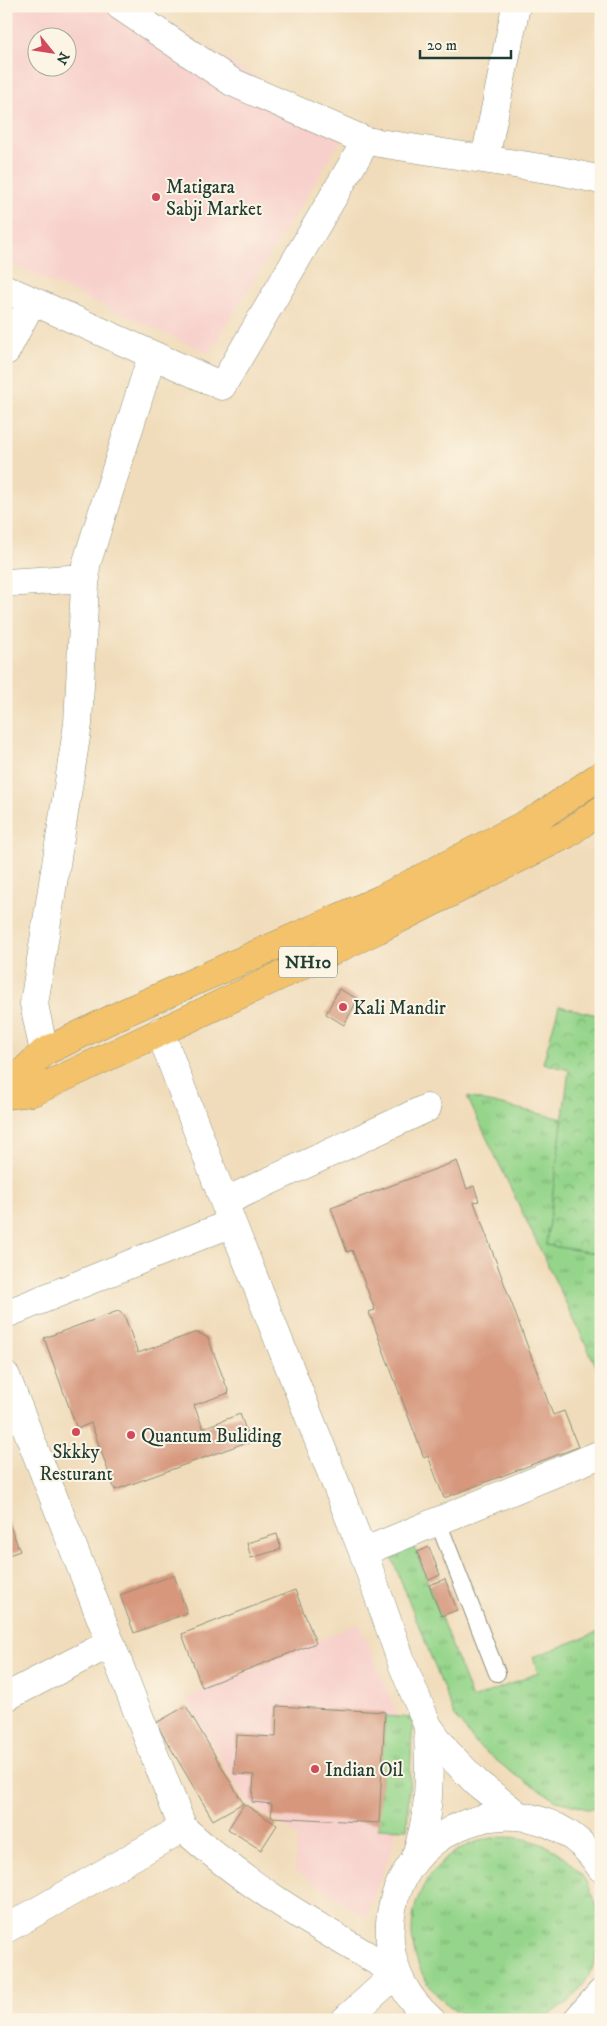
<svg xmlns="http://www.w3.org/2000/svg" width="607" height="2026" viewBox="0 0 607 2026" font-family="'IM FELL DW Pica',serif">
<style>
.built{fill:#f7d0cb;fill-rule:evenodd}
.grass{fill:url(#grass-tufts);stroke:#5a8960}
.park{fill:url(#park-crowns);stroke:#5a8960}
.building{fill:#d6977d}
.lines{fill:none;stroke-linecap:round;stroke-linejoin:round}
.lane-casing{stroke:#888c77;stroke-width:18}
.street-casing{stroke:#888c77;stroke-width:29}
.highway-casing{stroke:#888c77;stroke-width:29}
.lane{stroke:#fff;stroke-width:16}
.street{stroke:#fff;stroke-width:28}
.highway{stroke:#f3c26a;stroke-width:28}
.poi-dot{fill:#d1495b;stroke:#fcf5e5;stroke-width:2}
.labels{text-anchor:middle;stroke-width:4;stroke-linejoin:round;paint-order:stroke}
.shield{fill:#fcf5e5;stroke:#617469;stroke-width:1}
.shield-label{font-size:18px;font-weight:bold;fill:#1f3d34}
.poi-label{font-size:19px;fill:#1f3d34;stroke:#fcf5e5;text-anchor:start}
</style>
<defs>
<pattern id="grass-tufts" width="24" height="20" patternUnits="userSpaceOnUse" patternTransform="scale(1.25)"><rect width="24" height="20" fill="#95d58b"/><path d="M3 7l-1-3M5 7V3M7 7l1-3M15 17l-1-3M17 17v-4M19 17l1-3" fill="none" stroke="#79ae72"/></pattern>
<pattern id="park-crowns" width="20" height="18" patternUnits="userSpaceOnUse" patternTransform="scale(1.25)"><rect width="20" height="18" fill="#95d58b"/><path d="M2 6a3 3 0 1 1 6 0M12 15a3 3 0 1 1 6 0" fill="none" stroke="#79ae72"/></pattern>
</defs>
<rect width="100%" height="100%" fill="#fcf5e5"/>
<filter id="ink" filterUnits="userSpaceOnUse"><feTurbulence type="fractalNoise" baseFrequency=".02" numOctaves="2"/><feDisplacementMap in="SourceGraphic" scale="10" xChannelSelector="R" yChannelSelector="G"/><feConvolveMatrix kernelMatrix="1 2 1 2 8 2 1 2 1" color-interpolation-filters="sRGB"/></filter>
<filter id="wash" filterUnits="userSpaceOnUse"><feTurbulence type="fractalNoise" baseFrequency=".0096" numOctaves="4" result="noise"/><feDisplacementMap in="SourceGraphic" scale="20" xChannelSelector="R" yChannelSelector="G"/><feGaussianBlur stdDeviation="1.12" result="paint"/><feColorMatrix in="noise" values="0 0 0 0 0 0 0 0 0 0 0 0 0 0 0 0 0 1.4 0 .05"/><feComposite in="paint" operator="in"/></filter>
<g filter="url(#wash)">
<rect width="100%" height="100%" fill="#f0dcba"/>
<path class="built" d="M6,6h134l206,126 -137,221 -203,-91zM38,38h30v30h-30z
M359,1623l41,98 -1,97 -7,31 -26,69 -71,-48 2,-35 -52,-35 -60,-102z"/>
<path class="grass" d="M467,1097l96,22 -17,126 55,9v122z
M414,1546l58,153 66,-26 -5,-16 68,-26v177l-14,1 -29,-8 -47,-29 -34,-27 -23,-30 -62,-157 9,-8z
M385,1716l28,2 -6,111 -29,-1z
M412 1931a94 94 0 1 1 188 0a94 94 0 1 1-188 0Z"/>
<path class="park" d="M559,1006l42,10v238l-55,-9 23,-175 -26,-7z"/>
<g id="blocks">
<path class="building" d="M339,989l19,10 -14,26 -18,-11z
M457,1161l10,28 7,-3 5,15 -5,1 79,213 11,-4 14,36 -134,51 -16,-42 -4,2 -55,-146 6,-2 -23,-60 -5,2 -16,-44z
M118,1311l6,4 14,38 56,-20h5l9,5 21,55 -35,12 9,23 37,-14 10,27 -135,49 -24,-67 -14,6 -33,-91z
M6,1516l14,35 -14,5z
M277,1534l4,15 -30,9 -4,-15z
M429,1547l11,28 -11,5 -12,-28z
M174,1575l13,38 -53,20 -14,-38z
M445,1579l12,31 -16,6 -12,-31z
M295,1590l21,53 -114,44 -20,-53z
M186,1706l57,97 -30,17 -57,-97z
M277,1706l108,6 -6,111 -108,-6 1,-13 -20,-2 2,-27 -20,-1 2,-39 40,2z
M244,1804l33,21 -16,25 -33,-21z"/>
</g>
</g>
<g filter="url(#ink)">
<use href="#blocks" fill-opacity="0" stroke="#888c77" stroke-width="1"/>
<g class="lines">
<defs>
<path id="lane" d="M438,1522l59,151"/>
<path id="street" d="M120,6l112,76 134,59 194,30 41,9
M485,159l31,-153
M6,289l216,97 144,-245
M6,351l26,-50
M6,583l80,-5
M160,1031l72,192 131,329 40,114 25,60 18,25 31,32 42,33
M44,1052l-10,-48 44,-280 8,-159 66,-210
M224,1202l203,-94
M6,1314l226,-91
M6,1376l177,452c64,59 139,101 214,145l-52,47
M363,1552l238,-98
M6,1697l105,-54
M415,1858c17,-48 14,-82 13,-132
M6,1929l177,-101
M431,2020c-23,-20 -39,-48 -41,-79 -8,-117 146,-174 211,-73
M577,2020l24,-27"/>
<path id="highway" d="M6,1088l38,-36 84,-41 253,-112 160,-83 60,-41
M6,1095l27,-3 344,-162 190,-96 34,-24"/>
</defs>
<use href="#lane" class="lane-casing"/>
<use href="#street" class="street-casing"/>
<use href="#highway" class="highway-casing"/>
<use href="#lane" class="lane"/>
<use href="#street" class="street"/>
<use href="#highway" class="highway"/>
</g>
</g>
<g class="poi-dot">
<circle cx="156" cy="197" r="5"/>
<circle cx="343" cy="1007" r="5"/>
<circle cx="76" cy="1432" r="5"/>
<circle cx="131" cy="1435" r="5"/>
<circle cx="315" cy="1769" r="5"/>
</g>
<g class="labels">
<rect class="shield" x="279" y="946.5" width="58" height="31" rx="4"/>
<g class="shield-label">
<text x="308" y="968">NH10</text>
</g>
<g class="poi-label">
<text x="166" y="193">Matigara<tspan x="166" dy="22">Sabji Market</tspan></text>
<text x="353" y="1014">Kali Mandir</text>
<text x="141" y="1442">Quantum Buliding</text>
<text x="76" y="1458" text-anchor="middle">Skkky<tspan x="76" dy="22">Resturant</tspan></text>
<text x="325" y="1776">Indian Oil</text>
</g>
</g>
<rect width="607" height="2026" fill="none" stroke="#fcf5e5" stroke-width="25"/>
<g transform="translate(52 52) rotate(120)"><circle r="24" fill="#fcf5e5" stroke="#a4ab9e"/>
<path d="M0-4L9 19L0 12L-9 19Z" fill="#d1495b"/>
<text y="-8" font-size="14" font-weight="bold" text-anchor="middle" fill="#1f3d34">N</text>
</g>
<path d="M420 50v8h91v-8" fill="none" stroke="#1f3d34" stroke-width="2.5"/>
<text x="427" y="50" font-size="15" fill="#1f3d34" stroke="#fcf5e5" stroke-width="4" paint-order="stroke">20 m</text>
</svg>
